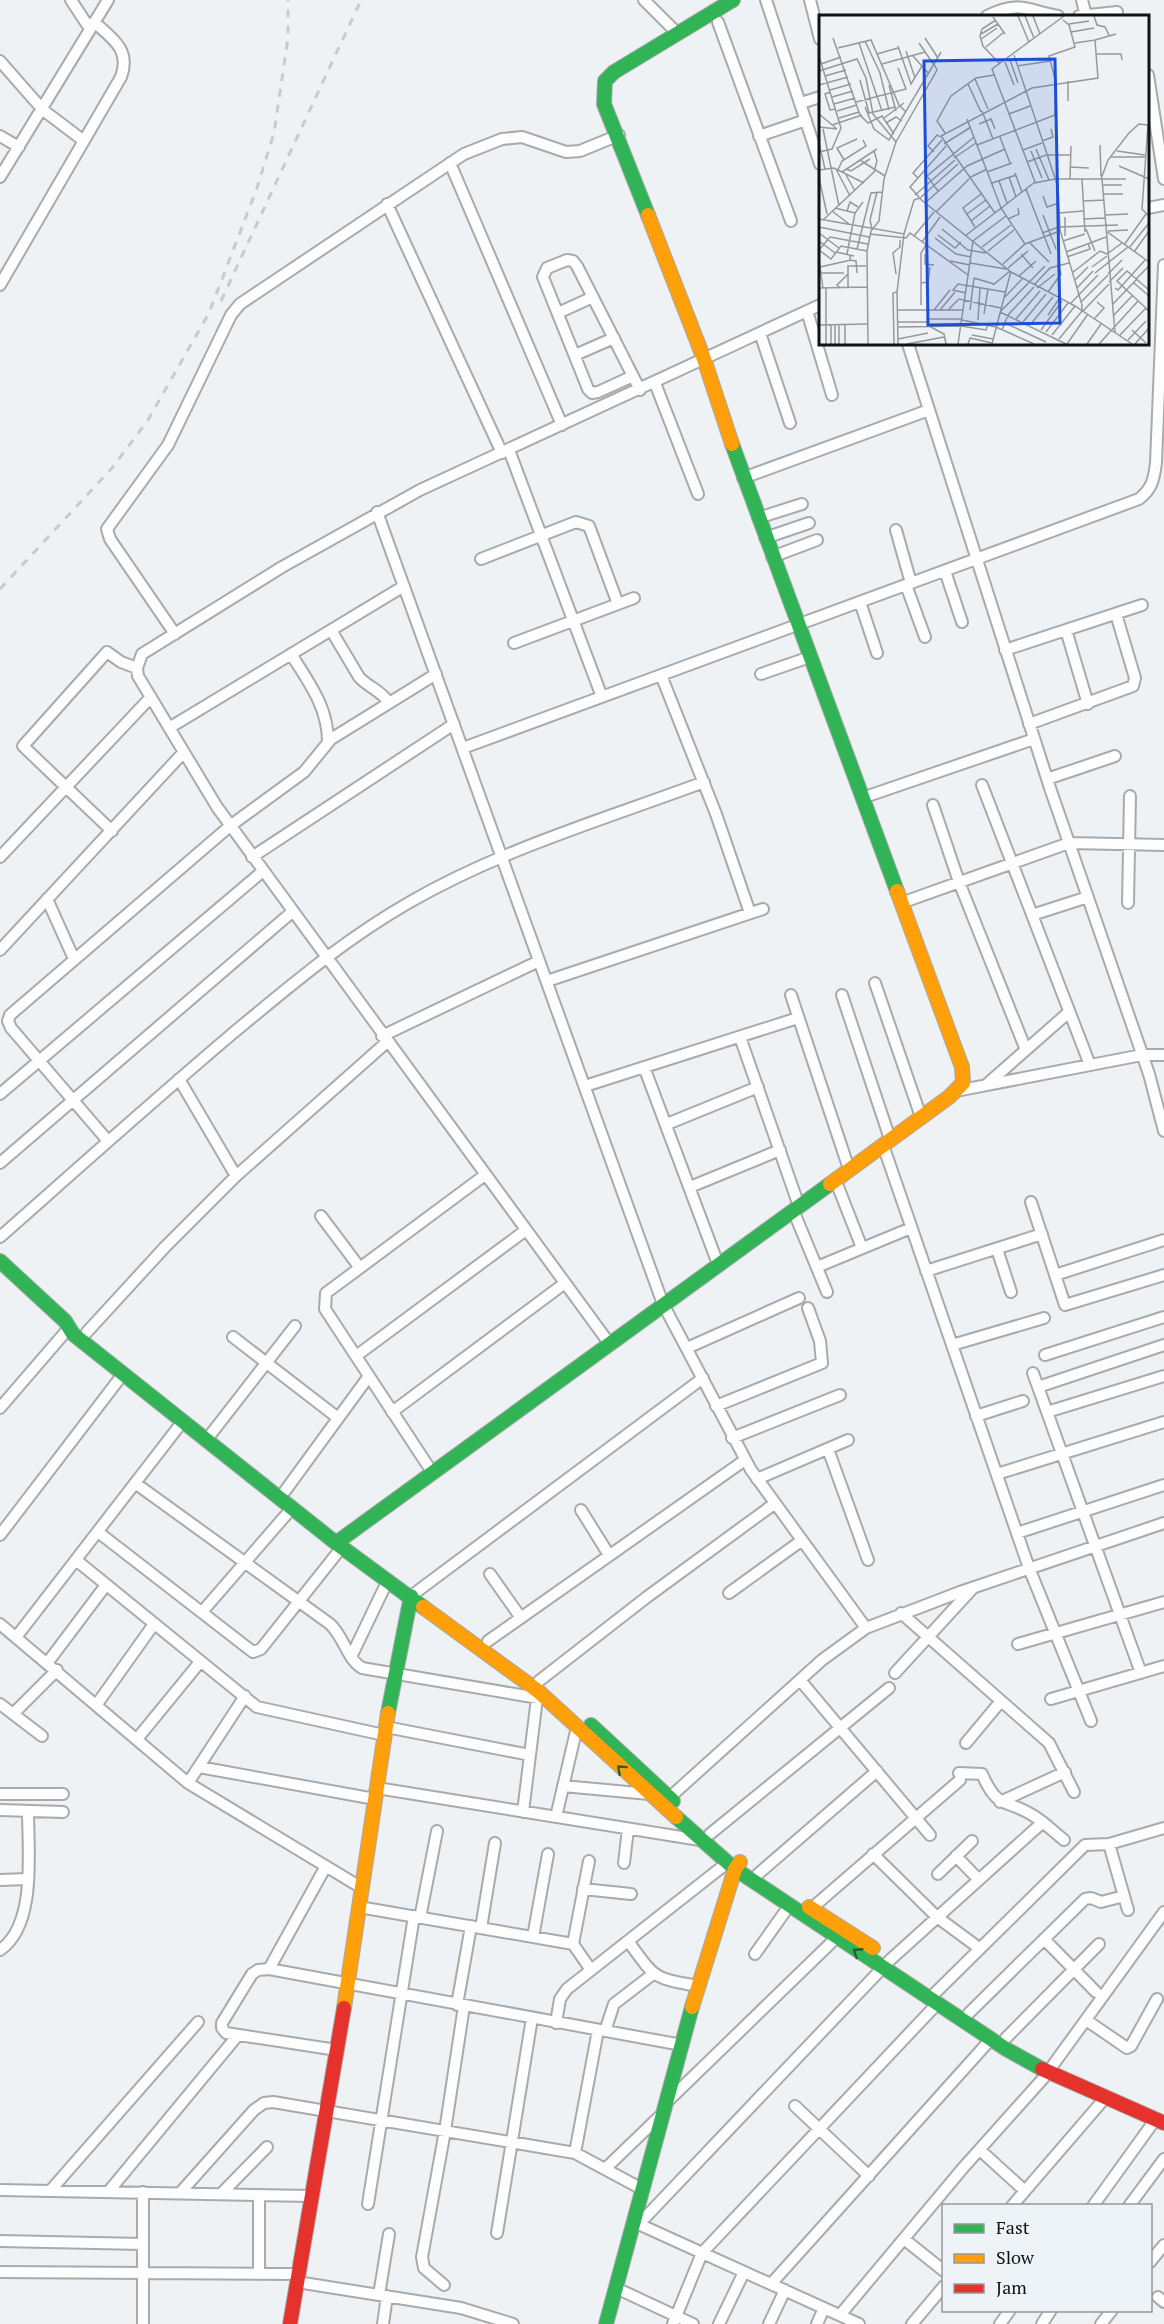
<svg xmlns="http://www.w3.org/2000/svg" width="1164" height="2324" viewBox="0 0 1164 2324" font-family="'PT Serif',serif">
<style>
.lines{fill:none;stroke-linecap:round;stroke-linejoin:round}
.street-casing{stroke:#a8aaac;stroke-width:14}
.fast-casing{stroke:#a8aaac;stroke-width:16}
.slow-casing{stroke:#a8aaac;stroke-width:16}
.jam-casing{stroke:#a8aaac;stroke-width:16}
.street{stroke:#fdfdfd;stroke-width:10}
.fast{stroke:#30b455;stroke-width:14}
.slow{stroke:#ff9f0a;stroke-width:14}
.jam{stroke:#e5322d;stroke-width:14}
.rail{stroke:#cacaca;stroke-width:3;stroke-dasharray:8 8;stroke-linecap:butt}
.oneway{stroke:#206334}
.inset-road{fill:none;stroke:#96989a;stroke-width:1.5}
.view{fill:#1d4ed8;fill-opacity:0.15;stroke:#1d4ed8;stroke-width:3}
.inset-edge{fill:none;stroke:#101213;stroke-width:3}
</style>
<rect width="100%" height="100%" fill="#eff2f4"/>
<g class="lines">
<defs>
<path id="street" d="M71,0l19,29
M644,0l33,33
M766,0l54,164
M810,0l10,39
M1082,0l4,16
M987,16c32,-16 39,-6 71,0
M1079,16l38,-4
M718,22l73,199
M0,61l43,49 41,31
M1148,75l16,104
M801,103l19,-6
M0,136l19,11
M759,136l47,-16
M450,163l112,262
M0,177l108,-177
M387,204l115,249
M1148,208l16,-3
M0,285l121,-208c10,-27 -8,-38 -27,-55
M807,311l25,84
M558,313l35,-16
M760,333l30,90
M908,344l142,444 99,286 15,57
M575,355l39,-17
M633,376l-35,16 -6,1 -4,-4 -45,-112 4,-9 20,-8 6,1 4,5 63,124
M655,383l43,111
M509,450l93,247
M743,478l186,-68
M377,512l286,792 88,166 115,158
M758,518l44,-14
M896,530l15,53
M765,538l44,-15
M772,557l45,-17
M481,559l95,-37 13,4 29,78
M945,571l17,51
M906,585l19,52
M860,602l17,51
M331,630l28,47c10,11 22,13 30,26
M1066,630l22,74
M175,634l-65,-95 -3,-10 61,-84 63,-130 9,-11 224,-150 38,-15 20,-2 44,15 14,-1 39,-16
M514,643l120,-45
M1005,650l137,-45
M291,654c18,29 37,53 37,88
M761,674l49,-17
M661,675l55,139 34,99
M1029,724l104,-38 2,-8 -19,-64
M169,728l235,-142
M463,748l676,-249c13,-10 15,-20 17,-36l8,-198
M1047,779l68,-23
M982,785l108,280
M862,798l172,-59
M933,805l26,77 67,168
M112,831l-89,-85 84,-94 14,10 16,6
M0,857l151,-160
M252,857l202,-133
M47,899l27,60
M901,903l168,-60 95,2
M1128,903l2,-107
M1032,915l56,-18
M0,950l183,-197
M547,981l216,-72
M875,983l46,134
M791,995l58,174
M842,995l48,144
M382,1036l157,-75
M740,1037l59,169
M644,1067l74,197
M179,1079l57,97
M986,1085l83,-73
M585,1086l213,-68
M956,1091l186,-36h22
M0,1094l263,-223
M667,1124l91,-37
M108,1141l-97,-113 -3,-7 2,-6 220,-189 74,-54 27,-33 105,-65
M883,1145l146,423 62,153
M0,1163l292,-251
M835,1179l27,69
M690,1187l90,-37
M1031,1202l34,103 99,-30
M793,1210l34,82
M321,1216l39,52
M0,1237c77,-68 154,-137 232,-203 58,-48 113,-95 178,-132 92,-53 195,-83 294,-120
M997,1249l14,43
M817,1267l94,-39
M926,1271l116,-37
M1055,1275l109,-35
M87,1332l78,-85 71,-71 151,-134
M233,1337l105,81
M609,1343l-392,-536 -79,-131 -1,-8 5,-14 140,-87 138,-77 400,-185
M952,1345l92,-27
M687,1348l112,-50
M1045,1355l119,-38
M356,1356l170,-126
M1033,1373l108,300
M1038,1387l126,-42
M716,1406l106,-43 -2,-22 -12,-33
M0,1408l68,-79
M392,1412l173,-129
M1047,1412l117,-36
M976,1416l47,-15
M211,1434l84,-108
M732,1438l108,-43
M828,1449l40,111
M432,1472l-107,-163 1,-16 159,-118
M997,1474l167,-52
M757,1479l91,-39
M135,1483l195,141c14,13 17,35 32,44l182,31
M285,1491l84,-115
M581,1510l28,45
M98,1532l155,120 8,-3 81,-102
M1017,1533l147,-48
M0,1535l123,-161
M76,1560l181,147 127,28
M490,1574l31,44
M729,1593l72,-52
M411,1596l292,-218
M202,1612l90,-104
M901,1613l148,130 25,49
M0,1624l188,159 174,105
M17,1636l166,-215
M488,1641l257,-181
M1018,1644l146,-42
M351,1657l37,-77
M48,1662l58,-77
M895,1673l77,-84
M800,1680l130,155
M539,1681l108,-84 127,-93
M1051,1699l113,-33
M0,1704l42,32
M97,1704l57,-80
M13,1714l44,-44
M386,1727l144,28
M137,1739l63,-77
M966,1743l35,-42
M199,1767l176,32
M959,1773l23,1c16,37 24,24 52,42 11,7 20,16 30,24
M188,1783l57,-87
M563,1786l86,8
M377,1788l323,52
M0,1794h63
M669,1798l153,-138 44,-32 94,-36 204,-69
M1000,1802l65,-30
M0,1810l63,2
M523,1812l14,-114
M556,1817l21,-90
M710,1834l179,-146
M1109,1844l19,66
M873,1854l64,63 42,31
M956,1856l23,24
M624,1863l4,-34
M758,1874l119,-103
M938,1874l34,-33
M0,1880l27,-1
M583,1889l48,5
M359,1907l214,37 18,26
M812,1908l148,-128
M420,1918l17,-87
M481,1928l14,-85
M533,1937l15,-83
M1044,1939l52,53
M628,1941c27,37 24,37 70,45
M573,1944l16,-83
M0,1950c37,-25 28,-100 28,-139
M755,1954l34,-48
M269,1969l57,-103
M929,1999l156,-154 24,-1 55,-16
M457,2005l14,-79
M969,2013l116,-114 6,-1 10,4 23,-6
M1086,2020l41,28 4,-2 26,-47
M556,2023l4,-24 7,-10 160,-126
M605,2031l9,-27 39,-30
M1006,2038l93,-94
M337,2050l-111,-17 -4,-5v-5l30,-49 6,-4 11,-1 413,76
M1053,2065l111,-153
M668,2101l168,-163
M795,2106l74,70
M980,2150l45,41
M575,2153l23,-123
M606,2168l56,-54
M0,2190l312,6
M50,2191l148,-169
M109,2191l129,-156
M143,2192v132
M180,2193l74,-83 10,-7 9,-1 302,51 67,36
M221,2194l46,-47
M368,2204l46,-288
M1012,2206l93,-108
M1093,2206l62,-86
M1129,2206l35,-47
M634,2222l225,102
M639,2224l251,-264 153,-138
M497,2233l35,-215
M904,2239l40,32
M0,2241l143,3
M1150,2262l14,-17
M0,2272l299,2
M259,2274v-79
M297,2282l164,26 52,16
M771,2284l220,-245
M444,2285l-20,-17 -2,-11 23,-126 19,-125
M616,2288l77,36
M379,2295l10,-61
M1158,2297l6,5
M840,2315l123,-147 85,-95
M383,2324l4,-28
M673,2324l29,-71 235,-249
M719,2324l25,-52
M769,2324l16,-34
M817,2324l7,-16
M912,2324l32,-38
M1000,2324l10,-14
M1042,2324l9,-14
M1101,2324l11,-14"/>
<path id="fast" d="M648,215l-44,-111 1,-23 9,-9 119,-72
M732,444l165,447
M0,1261l65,60 8,13 263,209 87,64
M336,1543l494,-359
M388,1713l23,-117
M591,1725l82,76
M676,1817l59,52 271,180 36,20
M606,2324l86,-317"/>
<path id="slow" d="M648,215l56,144 28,85
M830,1184l119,-87 14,-14 -1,-16 -65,-176
M423,1607l115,84 138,126
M809,1907l64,41
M692,2007l43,-138 5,-7
M344,2008l44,-295"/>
<path id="jam" d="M1042,2069l122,54
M290,2324l54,-316"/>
</defs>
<use href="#street" class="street-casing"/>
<use href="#fast" class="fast-casing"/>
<use href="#slow" class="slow-casing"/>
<use href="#jam" class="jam-casing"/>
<use href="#street" class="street"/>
<use href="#fast" class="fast"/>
<use href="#slow" class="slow"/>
<use href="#jam" class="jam"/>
<path class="rail" d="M221,301l140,-301
M0,589l112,-121 36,-48 61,-107 48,-125 17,-55 14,-95v-38"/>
</g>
<defs><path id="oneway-chevron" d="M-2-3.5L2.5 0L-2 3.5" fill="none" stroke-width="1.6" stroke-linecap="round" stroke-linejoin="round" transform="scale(1.5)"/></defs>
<g class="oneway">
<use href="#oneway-chevron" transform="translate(621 1769) rotate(-138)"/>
<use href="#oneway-chevron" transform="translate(857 1952) rotate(-147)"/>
</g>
<g transform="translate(819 15)">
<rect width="330" height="330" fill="#eff2f4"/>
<path class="inset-road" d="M199,1l11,26M206,1l9,22M214,1l7,18M275,1l3,9 8,2 4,8M174,2l12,17M177,5l-14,9 -2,7 3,10 17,18M250,9l20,-3M252,17l23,-4M162,19l17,-10M14,23l27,77 8,8 14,-7 12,18M106,23l13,20M162,24l16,-11M276,25l21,-6M46,26l15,32 9,37M40,28l23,68M100,28l15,22M79,31l13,38 11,-18M167,32l18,-15M19,33l33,-8 28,65 7,7M87,36l9,27M58,39l21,-6M278,39h24l1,6M195,40l44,132 2,43 22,75v6l-23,28M0,41l22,72 -9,21 -13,3M94,41l16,18M191,45l8,23M186,47l9,23M2,49l20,-7M63,49l43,-12M198,51l33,-5M0,56l38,-12 9,19 7,36 23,28 -12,37 -5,42 -8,10 -4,20 1,93M6,61l21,-6M156,64l13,30M41,65l9,33 26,-6M249,66v20M149,69l13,28M0,70l29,-8M70,70l7,26M11,75l21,-6M11,77l-5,2 5,16 6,-1M13,82l21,-6M37,87l50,-13 -8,-21M15,89l21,-6M46,92l9,22 15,11 52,-88M18,96l20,-6M163,96l11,28M0,99l18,15M190,99l21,-8M20,103l20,-6M65,103l20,-15M148,104l34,89 24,36M67,108l10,-6 6,4M160,109l12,-5 4,10M13,110l30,-10M0,112l18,2M4,114l16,77M126,118l-8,-12 14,-25 25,-18 18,-3M181,122l10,26M223,126l11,-4 -2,-8M77,127l41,-72 -3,-6M0,128l6,26M125,129l27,-17M158,130l78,-30 1,-33 -7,-26 26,-9 -6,-22 -6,-5M281,130l1,31M217,134l13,31M204,135l19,-7M212,136l11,27M298,136l28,4M115,137l-6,-6 9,-11 3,2M292,142h34M135,143l22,-15M25,145l-7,-12 20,-9M41,145l25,16M208,147l19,-7h24M300,151l30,13M251,152l19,1M17,154l14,27M27,154l5,2 19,-12M0,155l15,-2 30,15M19,155l4,-9 24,-15 -3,-6M23,157l35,-23M168,157l25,-9M196,158l7,19M27,160l9,16M190,162l7,20M0,163l8,36M99,163l-5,-5 29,-33M150,163l18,-9M251,164l1,-33M263,164l3,53M282,164l7,-19 21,-27 10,-9 9,1 -6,84 7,7M283,164h24M180,166l8,22M173,168l24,-8M215,168l21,-4h47l13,154M284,170h19M207,174l25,65M119,176l-11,-15 47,-39M285,179h19M96,180l40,-35M224,181l4,11 12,-4M100,182l-9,-10 36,-41M101,183l38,-34M264,186l21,-1M106,188l42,-37 38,-17M16,193l20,5M13,196l17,13M28,196l3,-9 8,5M117,197l33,-33M176,198l-54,-77 91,-48 66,-10 -3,-38 -20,3M240,198l24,-2M148,199l19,-14M224,200l13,34M286,200l23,-1M246,202v19M0,204l85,15 10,-34 5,-2 92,74 64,34 57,38M189,204l11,-5 -1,-6M264,204l22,-1M4,205l51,-48 3,-11 -3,-10M152,206l19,-15M0,212l50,10M156,212l-12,-19 18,-14M53,214l-2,-9 7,-28M123,214l26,21 18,3M267,214l9,22M287,216l43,31M289,216l20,-1M0,218l20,15M223,218l17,-6 59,-2M51,219l36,4 4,-5 58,42M119,220l17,13 6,-6M95,221l20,-24M146,221l70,-54 -43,-113 72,-53M116,223l21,16 15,3M0,226l16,12M244,226l22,-7M103,227l18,-25M210,227l20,20M305,230l22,-31M163,232l29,-22M310,233l20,-25M38,234l14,-56 11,-1M0,235l12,9 10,-13 26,5M0,235l11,-13 38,7M169,236l26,-21M17,237l18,4M247,237l40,-15M315,237l15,-21M28,239l8,-41 8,-11M106,239v10l9,1M202,239l12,14M288,239l15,-11M31,240v5l6,1 1,12M248,242l23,-8 -2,-6M0,245l4,28M131,246l20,4M151,248l36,6M184,249l22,-20 35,-13M1,252l31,-7M273,252l15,-11M189,253l20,-17M0,258h25M253,258l28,-22 7,3M276,258l33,-26M77,259l-3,-21 7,-6v-7M289,259l14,-14M200,261l17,-15M155,263l20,6M317,264l13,-13M255,266l14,-14M290,267l14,-14M102,268l7,-1 2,-15M315,268l15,13M174,270l17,-14M215,270l16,-17 19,-5M0,273l48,-1M7,273v56M21,273l-3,-3 11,-11M29,273v-22h18M218,273l18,-14M258,273l16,-17M296,273l3,2 28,-31M330,275l-22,-19 -10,10 32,30M78,277l1,52M229,277l13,-18 -2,-8M147,278l-13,-3 5,-6 47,8M186,282l17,-18M262,287l27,-27M252,288l27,-28M102,290v-52l5,-8M293,290l25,-26M79,295h65M115,295l16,-20M121,295l15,-18M129,295l11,-11 42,9M151,295l4,-32M264,296l26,-27M181,297l66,32M181,297l45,-46M165,299l4,-25M229,300l11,-16M294,301l19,-20M276,303l9,-10 -7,-6M108,304h35M197,304l24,-28M143,305l34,7 38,17M159,305l2,-32M79,307h29M204,307l23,-28M186,308l41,19M0,310l48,-1M12,310v19M16,310v19M20,310v19M26,310v19M211,310l23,-28M110,311l15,8 2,10M142,311l25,4 2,-6M79,312l63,-1M183,315l6,-15 26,-28M222,315l21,-29M313,315l14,13M227,317l22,-29M153,320l21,4M233,320l23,-29M301,320l26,-27M79,324l30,-6M309,325l18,-19M75,329l-1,-51 4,-1 7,-58M88,329l37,-7M139,329l15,-103 33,-25M149,329l2,-6 22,5M173,329l19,-73M248,329l21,-30M268,329l14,-20M280,329l39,-43M316,329l14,-16"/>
<path class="view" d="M236,44l5,264 -132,2 -4,-264z"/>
<rect width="330" height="330" class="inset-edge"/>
</g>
<rect x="942" y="2204" width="210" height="108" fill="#edf3f6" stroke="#95999b" stroke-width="1.5"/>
<rect x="954" y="2224" width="30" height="9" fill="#30b455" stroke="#95999b" stroke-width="1.5"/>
<text x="996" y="2234" font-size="18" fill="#101213">Fast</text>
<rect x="954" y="2254" width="30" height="9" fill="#ff9f0a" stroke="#95999b" stroke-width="1.5"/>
<text x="996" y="2264" font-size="18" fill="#101213">Slow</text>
<rect x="954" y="2284" width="30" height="9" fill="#e5322d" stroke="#95999b" stroke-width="1.5"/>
<text x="996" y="2294" font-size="18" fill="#101213">Jam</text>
</svg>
